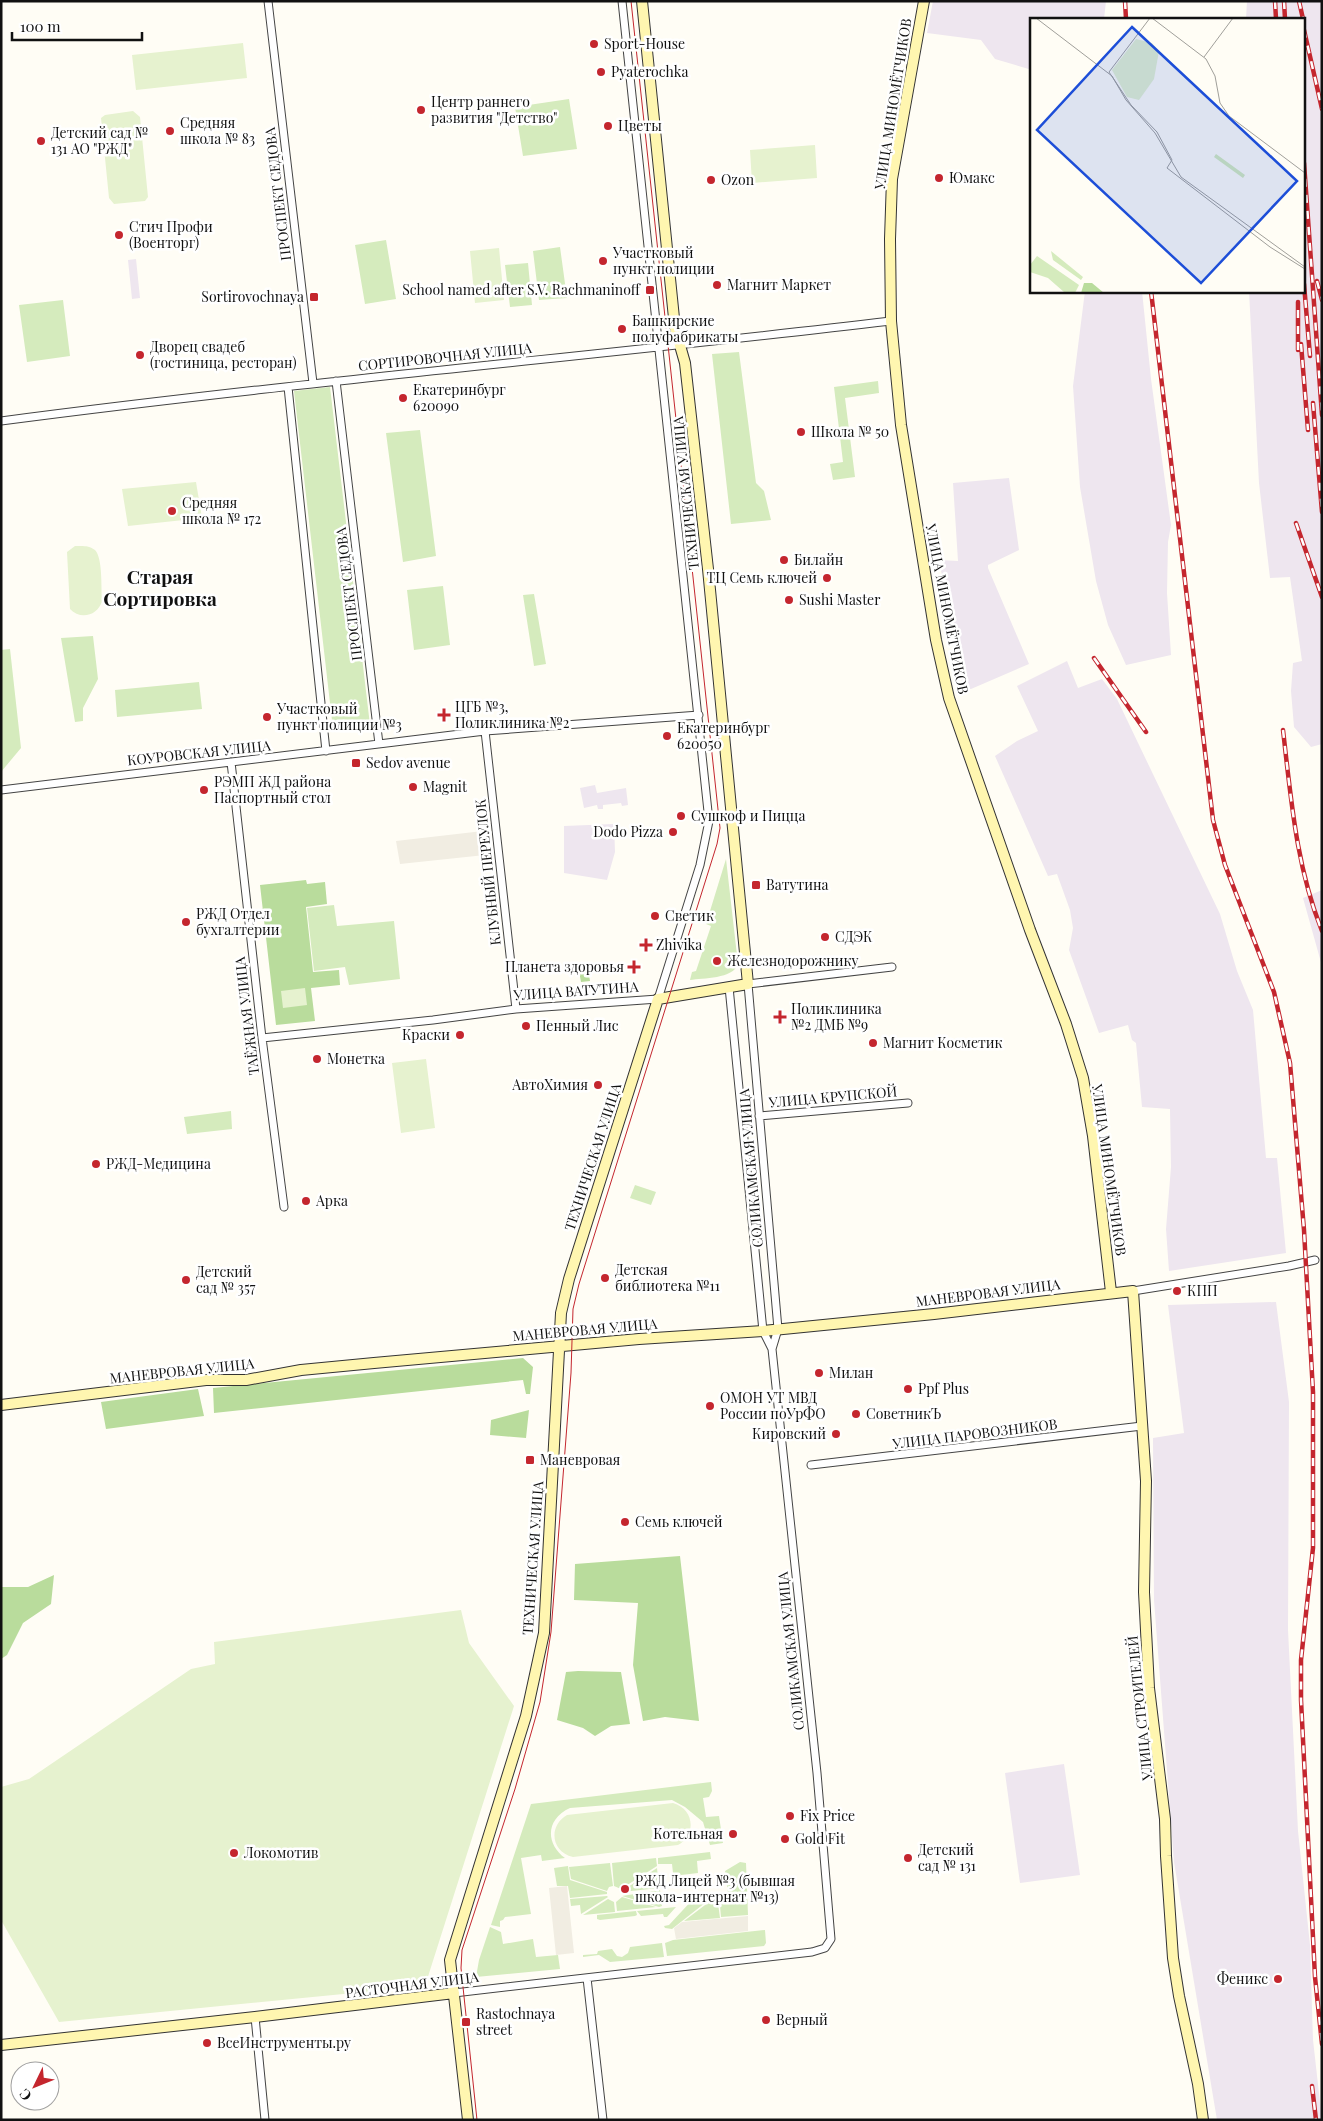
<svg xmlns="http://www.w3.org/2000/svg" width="1323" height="2121" viewBox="0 0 1323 2121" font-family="'Playfair Display',serif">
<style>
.industrial{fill:#eee6ef}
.green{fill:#d5ebbd}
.forest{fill:#b9dc9c}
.pitch{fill:#e6f2cf}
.plaza{fill:#f1ede2}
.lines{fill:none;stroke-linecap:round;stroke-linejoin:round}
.street-casing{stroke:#444;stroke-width:9}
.secondary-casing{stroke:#333;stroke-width:12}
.street{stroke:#fff;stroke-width:7}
.secondary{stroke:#fff6b0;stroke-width:10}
.tram{stroke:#c4262e;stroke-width:1}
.rail-casing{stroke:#c4262e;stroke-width:4.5}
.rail{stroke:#fff;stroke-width:2.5;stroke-dasharray:8;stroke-linecap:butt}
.poi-dot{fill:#c4262e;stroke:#fff;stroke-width:2}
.labels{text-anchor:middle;stroke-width:5;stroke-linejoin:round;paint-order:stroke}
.poi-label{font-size:14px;fill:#111;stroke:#fff;text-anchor:start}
.street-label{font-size:14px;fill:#111;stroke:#fff}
.district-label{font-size:19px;font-weight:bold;fill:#111;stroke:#fff}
.inset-road{fill:none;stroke:#a09f9a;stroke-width:1}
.view{fill:#1d4ed8;fill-opacity:0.15;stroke:#1d4ed8;stroke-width:2.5}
.inset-edge{fill:none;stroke:#111;stroke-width:2.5}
</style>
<rect width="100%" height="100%" fill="#fffdf5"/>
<path class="industrial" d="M933,1h173l-2,18h-72v51l-37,-11 -14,-19 -54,-7z
M1247,1h75v743l-11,3 -17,-20 -3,-36 2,-28 9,-2 -12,-84 -20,1 -11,-95 -10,-192h55v-272h-58z
M136,259l4,39 -8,1 -4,-39z
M1085,291h57l9,88 20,146 -3,17 -1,51 4,62 -45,10 -18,-40 -12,-44 -16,-94 -7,-101z
M1009,478l10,72 -31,15v3l41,96 -58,25 -8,-1 -24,-128 19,1 -5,-78z
M1067,661l11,27 24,-9 15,20 103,215 17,57 16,39 13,148h11l9,95 -117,18 -3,-42 5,-62 -1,-58 -28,-2 -6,-64 -4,-3 -4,-15 -29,8 -30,-83 4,-22 -3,-18 -13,-36 -9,2 -53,-120 22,-15 21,-10 -21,-45z
M595,785l2,8 29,-5 2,17 -6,1 -1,-3 -18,2v4h-5l-1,-4 -13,3 -4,-20z
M614,824l1,28 -8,28 -43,-7v-47z
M1322,890v76l-19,-68z
M1276,1302l13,100 -1,228 10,201 12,114 3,95 9,80h-105l-43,-258 -20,-262 -1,-162 31,-5 -16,-128z
M1064,1764l16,111 -60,8 -15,-110z"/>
<path class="green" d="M569,99l8,50 -54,7 -8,-49z
M386,240l10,59 -31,5 -10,-59z
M560,247l7,51 -28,2 -6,-49z
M528,263l4,42 -22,2 -5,-42z
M63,300l7,56 -43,6 -8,-57z
M739,352l17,131 8,8 7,29 -40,4 -19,-170z
M878,381l1,12 -34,5 10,79 -22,3 -3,-16 13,-2 -9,-75z
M330,387l40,338 -37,4 -39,-338z
M420,430l16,126 -33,6 -17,-129z
M443,586l7,59 -36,5 -7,-60z
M534,594l12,70 -12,2 -11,-71z
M93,636l5,43 -15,29v13l-8,1 -14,-84z
M10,649l11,99 -20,24v-122z
M199,682l3,27 -85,8 -2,-27z
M726,859l12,105c-5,15 -35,14 -48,16l2,-8 4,-1 15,-45 -5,-2z
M334,905l3,21 57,-5 6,58 -51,6 -4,-18 -31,4 -7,-63z
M231,1111l1,18 -45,5 -3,-17z
M635,1185l21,7 -5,13 -21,-7z
M711,1782l1,9 -3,6 -6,1 3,19 13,-1 4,27 -13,2 -7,-23 -18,-15 -13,-7 -102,8c-24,11 -25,35 -5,50l-23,3 -1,-6 -20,3 10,56 -26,3 -2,3 -3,1v6l-9,-2 40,-121z
M710,1852l1,7 -14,2 1,12 -17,2v7h-7l-2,-18h-14v-6z
M656,1858l1,8 -36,23 -7,-3 -2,-23z
M740,1862l6,1 2,52 -27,2 -2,-22 9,-1 -3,-23z
M610,1863l3,23 -4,1 -2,4 -36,-12 -2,-12z
M568,1866l2,14 37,12v2l-37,4 -2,-12h-11l-3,-18z
M657,1868l2,20 -37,4v-1z
M660,1890l2,16 -3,1 -37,-11z
M715,1895l-43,34 -7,-1 -1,-2 5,-1 26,-28z
M607,1896l1,1 -27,17 -1,-9 -9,1 -1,-7z
M717,1896l3,22 -36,3z
M622,1897l34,10 -39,4 -1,-9z
M608,1899l6,3 1,10 -32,3z
M676,1907l-9,10h-3l-1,-3 -22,2 -4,-5z
M636,1911l1,4 -2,1 -35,4 -3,-1v-4z
M490,1927l11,5 2,12 30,-5 3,18 22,-2 2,14 -84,8 3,-17z
M765,1930l1,13 -2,3 -97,10 -2,-13 8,-3z
M662,1943l2,14 -54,5 -11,-7 -16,2v-2l14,-1 1,-3 14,-2 5,7 5,1 6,-4 2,-6z"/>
<path class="forest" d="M306,880l1,4 18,-2 2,22 -21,3 7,65 26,-2 1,15 -29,3 4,33 -39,4 -16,-140z
M587,963l3,18 -9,1 -3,-17z
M523,1358l10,9 -3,27h-4l-3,-14 -309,33 -1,-25z
M198,1389l6,27 -98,13 -5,-27z
M529,1410l-3,28 -36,-3 1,-15z
M680,1556l19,165 -34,-4 -22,4 -10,-56 5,-62 -64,-3 1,-36z
M54,1575l-3,29 -28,19 -16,32 -6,4v-72h27z
M578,1671l43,1 9,52 -19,2 -16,10 -12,-8 -26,-8 9,-48z"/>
<path class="pitch" d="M243,43l4,35 -111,12 -4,-35z
M133,111l7,6 8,80 -3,4 -31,3 -5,-6 -8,-80 4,-3z
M815,145l2,33 -65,5 -2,-33z
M499,248l5,52 -29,3 -5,-52z
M196,482l6,36 -74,8 -6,-37z
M75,546c7,0 14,-1 20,4 8,8 6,39 7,51 -4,15 -22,19 -32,8l-3,-57z
M305,988l2,17 -24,3 -2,-17z
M426,1059l9,69 -34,5 -9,-70z
M461,1610l8,33 45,63 -89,280 -366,36 -58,-102v-133l28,-8 162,-110 24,-5 -1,-22z
M673,1803c21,6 24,31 5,42l-105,12c-22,-5 -25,-31 -6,-42z"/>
<path class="plaza" d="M483,831l2,24 -85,9 -4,-23z
M567,1886l7,67 -18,2 -7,-67z
M748,1916v15l-72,8 -2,-11 8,-6z"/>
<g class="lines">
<defs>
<path id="street" d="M268,1l45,382
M336,381l43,363
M288,387l38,364
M1,421c296,-39 594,-65 890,-100
M485,731l31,278
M231,762l31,276 22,169
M1,790l484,-59 214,-16
M262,1038l171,-18 83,-11 142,-10 42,-134 9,-44 -87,-820
M759,1116l149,-13
M1133,1291l156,-25 26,-6
M772,1349l6,-20 -30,-345 144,-17
M811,1465l331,-39
M587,1978l16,142
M454,1993l358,-41 13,-4 6,-9 -14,-166 -45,-424 -9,-18 -34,-344
M255,2017l10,103"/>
<path id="secondary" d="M924,1l-32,178 -2,60 1,82 10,104 35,215 13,58 81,232 36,94 17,54 10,58 18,156
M1,1405l205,-25h40l55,-10 73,-7 265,-24 124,-8 171,-17 199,-23 13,190 -2,111 5,96 16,131 1,37 7,102 6,38 19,88 5,36
M1,2045l254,-28 199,-24
M468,2120l-18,-160 76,-244 18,-83 17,-320 8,-34 89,-280 90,-15 -40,-415 -23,-206 -10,-35 -33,-327"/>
</defs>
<use href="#street" class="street-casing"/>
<use href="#secondary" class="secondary-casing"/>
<use href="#street" class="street"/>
<use href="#secondary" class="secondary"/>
<path class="tram" d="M477,2120l-16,-152 1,-18 53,-161 25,-87 11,-70 20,-259 2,-64 6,-25 138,-440 3,-16 -89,-827"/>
<defs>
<path id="rail" d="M1125,1l1,18
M1275,1l1,18
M1284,1l1,18
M1299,1l4,18
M1304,30l18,79
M1304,163l18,252
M1317,281l5,19
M1304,284l6,72
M1151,291l62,529 12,45 49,127 16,71 14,167 9,162v156l-12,112v40l14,277 7,67
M1301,344l7,86
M1298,350v-48
M1313,403l9,109
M1296,523l26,74
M1094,658l52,74
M1283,730c8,68 13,136 39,201
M1312,2086l4,34"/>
</defs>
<use href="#rail" class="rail-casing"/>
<use href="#rail" class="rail"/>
</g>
<g class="poi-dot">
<circle cx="594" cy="44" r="5"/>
<circle cx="601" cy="72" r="5"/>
<circle cx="421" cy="110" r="5"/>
<circle cx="608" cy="126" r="5"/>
<circle cx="170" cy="131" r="5"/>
<circle cx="41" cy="141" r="5"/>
<circle cx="939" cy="178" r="5"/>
<circle cx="711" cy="180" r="5"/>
<circle cx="119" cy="235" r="5"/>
<circle cx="603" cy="261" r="5"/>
<circle cx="717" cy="285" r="5"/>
<rect x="645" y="285" width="10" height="10" rx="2.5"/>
<rect x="309" y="292" width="10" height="10" rx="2.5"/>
<circle cx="622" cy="329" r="5"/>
<circle cx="140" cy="355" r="5"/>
<circle cx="403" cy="398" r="5"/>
<circle cx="801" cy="432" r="5"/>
<circle cx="172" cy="511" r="5"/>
<circle cx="784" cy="560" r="5"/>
<circle cx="827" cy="578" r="5"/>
<circle cx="789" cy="600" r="5"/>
<path d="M441.5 707.5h5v5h5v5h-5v5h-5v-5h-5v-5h5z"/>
<circle cx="267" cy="717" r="5"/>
<circle cx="667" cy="736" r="5"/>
<rect x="351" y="758" width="10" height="10" rx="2.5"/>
<circle cx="413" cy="787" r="5"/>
<circle cx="204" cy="790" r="5"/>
<circle cx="681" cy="816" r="5"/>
<circle cx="673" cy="832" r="5"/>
<rect x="751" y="880" width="10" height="10" rx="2.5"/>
<circle cx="655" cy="916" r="5"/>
<circle cx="186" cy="922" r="5"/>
<circle cx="825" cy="937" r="5"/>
<path d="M643.5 937.5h5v5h5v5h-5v5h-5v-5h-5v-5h5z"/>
<circle cx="717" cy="961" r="5"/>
<path d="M631.5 959.5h5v5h5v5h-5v5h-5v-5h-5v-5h5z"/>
<path d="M777.5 1009.5h5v5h5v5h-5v5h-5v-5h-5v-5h5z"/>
<circle cx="526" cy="1026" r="5"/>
<circle cx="460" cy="1035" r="5"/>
<circle cx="873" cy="1043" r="5"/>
<circle cx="317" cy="1059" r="5"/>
<circle cx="598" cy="1085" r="5"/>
<circle cx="96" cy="1164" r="5"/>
<circle cx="306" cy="1201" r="5"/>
<circle cx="605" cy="1278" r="5"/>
<circle cx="186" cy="1280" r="5"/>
<circle cx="1177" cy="1291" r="5"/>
<circle cx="819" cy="1373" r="5"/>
<circle cx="908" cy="1389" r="5"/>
<circle cx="710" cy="1406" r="5"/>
<circle cx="856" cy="1414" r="5"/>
<circle cx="836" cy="1434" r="5"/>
<rect x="525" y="1455" width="10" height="10" rx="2.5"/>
<circle cx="625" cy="1522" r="5"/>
<circle cx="790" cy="1816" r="5"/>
<circle cx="733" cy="1834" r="5"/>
<circle cx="785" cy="1839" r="5"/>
<circle cx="234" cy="1853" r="5"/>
<circle cx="908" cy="1858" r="5"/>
<circle cx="625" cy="1889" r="5"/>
<circle cx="1278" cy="1979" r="5"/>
<circle cx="766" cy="2020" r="5"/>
<rect x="461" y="2017" width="10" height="10" rx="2.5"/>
<circle cx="207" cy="2043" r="5"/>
</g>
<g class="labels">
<g class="poi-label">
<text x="604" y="49">Sport-House</text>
<text x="611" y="77">Pyaterochka</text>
<text x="431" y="107">Центр раннего<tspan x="431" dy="16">развития "Детство"</tspan></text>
<text x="180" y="128">Средняя<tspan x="180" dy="16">школа № 83</tspan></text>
<text x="618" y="131">Цветы</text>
<text x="51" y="138">Детский сад №<tspan x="51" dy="16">131 АО "РЖД"</tspan></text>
<text x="949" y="183">Юмакс</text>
<text x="721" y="185">Ozon</text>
<text x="129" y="232">Стич Профи<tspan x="129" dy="16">(Военторг)</tspan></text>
<text x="613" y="258">Участковый<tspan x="613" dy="16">пункт полиции</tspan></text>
<text x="727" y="290">Магнит Маркет</text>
<text x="640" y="295" text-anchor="end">School named after S.V. Rachmaninoff</text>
<text x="304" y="302" text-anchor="end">Sortirovochnaya</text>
<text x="632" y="326">Башкирские<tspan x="632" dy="16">полуфабрикаты</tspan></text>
<text x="150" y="352">Дворец свадеб<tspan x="150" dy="16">(гостиница, ресторан)</tspan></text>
<text x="413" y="395">Екатеринбург<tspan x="413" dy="16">620090</tspan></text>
<text x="811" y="437">Школа № 50</text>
<text x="182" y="508">Средняя<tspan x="182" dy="16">школа № 172</tspan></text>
<text x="794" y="565">Билайн</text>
<text x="817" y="583" text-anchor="end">ТЦ Семь ключей</text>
<text x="799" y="605">Sushi Master</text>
<text x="455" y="712">ЦГБ №3,<tspan x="455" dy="16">Поликлиника №2</tspan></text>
<text x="277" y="714">Участковый<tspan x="277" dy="16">пункт полиции №3</tspan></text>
<text x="677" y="733">Екатеринбург<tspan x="677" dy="16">620050</tspan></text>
<text x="366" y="768">Sedov avenue</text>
<text x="214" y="787">РЭМП ЖД района<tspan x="214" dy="16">Паспортный стол</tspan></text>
<text x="423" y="792">Magnit</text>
<text x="691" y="821">Сушкоф и Пицца</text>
<text x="663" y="837" text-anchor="end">Dodo Pizza</text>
<text x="766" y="890">Ватутина</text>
<text x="196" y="919">РЖД Отдел<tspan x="196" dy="16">бухгалтерии</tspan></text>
<text x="665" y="921">Светик</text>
<text x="835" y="942">СДЭК</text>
<text x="656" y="950">Zhivika</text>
<text x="727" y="966">Железнодорожнику</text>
<text x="624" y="972" text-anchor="end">Планета здоровья</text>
<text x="791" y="1014">Поликлиника<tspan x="791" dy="16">№2 ДМБ №9</tspan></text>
<text x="536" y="1031">Пенный Лис</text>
<text x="450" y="1040" text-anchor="end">Краски</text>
<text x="883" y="1048">Магнит Косметик</text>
<text x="327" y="1064">Монетка</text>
<text x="588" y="1090" text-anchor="end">АвтоХимия</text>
<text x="106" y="1169">РЖД-Медицина</text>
<text x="316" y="1206">Арка</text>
<text x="615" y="1275">Детская<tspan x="615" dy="16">библиотека №11</tspan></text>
<text x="196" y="1277">Детский<tspan x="196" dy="16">сад № 357</tspan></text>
<text x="1187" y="1296">КПП</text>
<text x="829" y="1378">Милан</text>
<text x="918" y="1394">Ppf Plus</text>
<text x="720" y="1403">ОМОН УТ МВД<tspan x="720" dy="16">России поУрФО</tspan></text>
<text x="866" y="1419">СоветникЪ</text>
<text x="826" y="1439" text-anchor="end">Кировский</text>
<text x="540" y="1465">Маневровая</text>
<text x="635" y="1527">Семь ключей</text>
<text x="800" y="1821">Fix Price</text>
<text x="723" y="1839" text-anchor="end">Котельная</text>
<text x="795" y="1844">Gold Fit</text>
<text x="918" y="1855">Детский<tspan x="918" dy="16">сад № 131</tspan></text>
<text x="244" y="1858">Локомотив</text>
<text x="635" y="1886">РЖД Лицей №3 (бывшая<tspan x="635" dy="16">школа-интернат №13)</tspan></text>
<text x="1268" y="1984" text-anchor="end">Феникс</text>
<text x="476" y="2019">Rastochnaya<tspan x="476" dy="16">street</tspan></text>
<text x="776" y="2025">Верный</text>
<text x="217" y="2048">ВсеИнструменты.ру</text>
</g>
<g class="street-label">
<text transform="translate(893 104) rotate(-81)" y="5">УЛИЦА МИНОМЁТЧИКОВ</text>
<text transform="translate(278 194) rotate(-97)" y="5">ПРОСПЕКТ СЕДОВА</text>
<text transform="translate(445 357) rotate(-6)" y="5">СОРТИРОВОЧНАЯ УЛИЦА</text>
<text transform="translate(686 493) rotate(-96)" y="5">ТЕХНИЧЕСКАЯ УЛИЦА</text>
<text transform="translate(349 594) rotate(-97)" y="5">ПРОСПЕКТ СЕДОВА</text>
<text transform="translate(947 609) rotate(79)" y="5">УЛИЦА МИНОМЁТЧИКОВ</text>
<text transform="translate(199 753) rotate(-6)" y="5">КОУРОВСКАЯ УЛИЦА</text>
<text transform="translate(488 872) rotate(-96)" y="5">КЛУБНЫЙ ПЕРЕУЛОК</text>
<text transform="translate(576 991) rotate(-4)" y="5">УЛИЦА ВАТУТИНА</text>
<text transform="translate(247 1016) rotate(-97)" y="5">ТАЁЖНАЯ УЛИЦА</text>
<text transform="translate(833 1097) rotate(-5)" y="5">УЛИЦА КРУПСКОЙ</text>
<text transform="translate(593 1157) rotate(-72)" y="5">ТЕХНИЧЕСКАЯ УЛИЦА</text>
<text transform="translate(751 1168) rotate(-95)" y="5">СОЛИКАМСКАЯ УЛИЦА</text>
<text transform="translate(1109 1170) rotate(82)" y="5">УЛИЦА МИНОМЁТЧИКОВ</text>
<text transform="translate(988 1293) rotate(-7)" y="5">МАНЕВРОВАЯ УЛИЦА</text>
<text transform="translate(585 1330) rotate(-5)" y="5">МАНЕВРОВАЯ УЛИЦА</text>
<text transform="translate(182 1371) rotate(-6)" y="5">МАНЕВРОВАЯ УЛИЦА</text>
<text transform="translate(975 1434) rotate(-7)" y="5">УЛИЦА ПАРОВОЗНИКОВ</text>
<text transform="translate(533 1558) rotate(-86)" y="5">ТЕХНИЧЕСКАЯ УЛИЦА</text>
<text transform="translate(791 1651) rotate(-96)" y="5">СОЛИКАМСКАЯ УЛИЦА</text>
<text transform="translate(1140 1708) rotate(-96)" y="5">УЛИЦА СТРОИТЕЛЕЙ</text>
<text transform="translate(412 1985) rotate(-7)" y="5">РАСТОЧНАЯ УЛИЦА</text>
</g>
<g class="district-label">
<text x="160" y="584">Старая<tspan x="160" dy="22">Сортировка</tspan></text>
</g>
</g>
<g transform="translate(1030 18)">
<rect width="275" height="275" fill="#fffdf5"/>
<path d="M186,136l29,21 -2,3 -29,-21zM21,233l32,26 -2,3 -28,-20zM7,238l42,29 -4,8 -11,-1 -16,-14 -18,-6v-7z" fill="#d5ebbd"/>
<path d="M54,265h8l12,10h-23z" fill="#b9dc9c"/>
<path d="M106,21l16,4 7,8 -5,28 -15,21 -12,-3 -15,-27z" fill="#e6f2cf"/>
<path class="inset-road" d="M6,0l76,58 14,24 29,33 26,44 124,90M120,0l-41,54 22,33 26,27 15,28 -5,8 103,79 35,22M122,0l54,41 9,17 5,27 9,13 76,57M174,39l29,-39"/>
<path class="view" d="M102,9l165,154 -96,102 -164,-153z"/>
<rect width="275" height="275" class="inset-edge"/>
</g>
<rect width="1323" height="2121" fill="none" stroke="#111111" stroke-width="5"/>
<g transform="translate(35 2086) rotate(227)"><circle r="24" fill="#ffffff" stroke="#a0a0a0"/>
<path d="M0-4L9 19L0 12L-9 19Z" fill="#c4262e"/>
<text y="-8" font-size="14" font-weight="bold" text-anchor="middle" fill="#111111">С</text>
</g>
<path d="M12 32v8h130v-8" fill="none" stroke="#111111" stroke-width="2.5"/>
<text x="20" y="32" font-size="15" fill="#111111" stroke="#ffffff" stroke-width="4" paint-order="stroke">100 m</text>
</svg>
